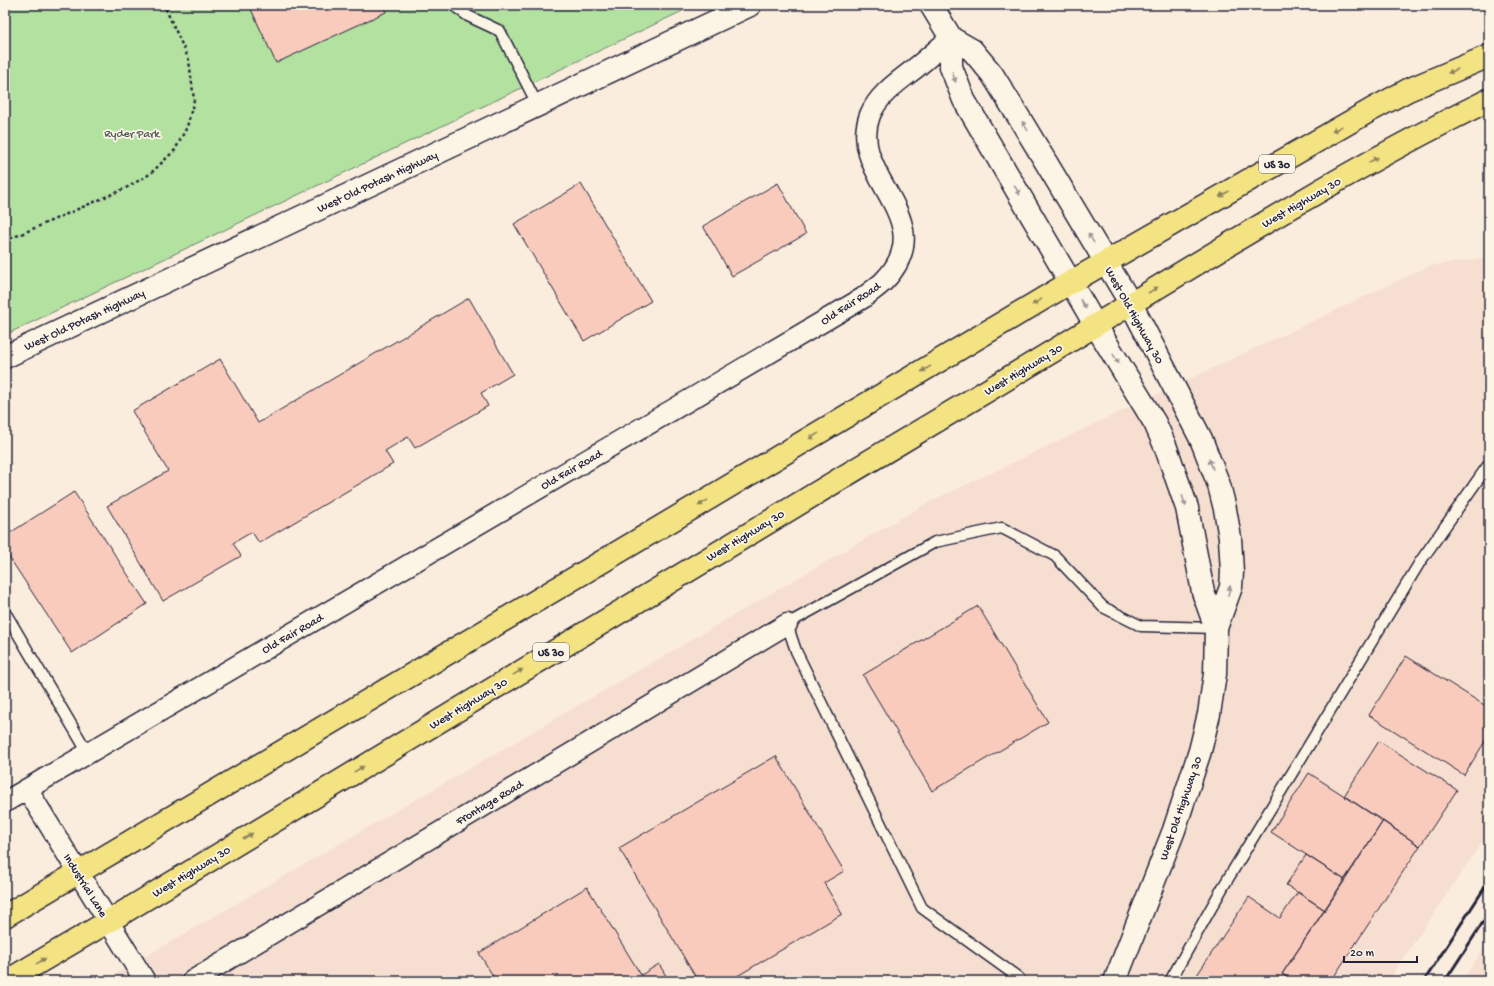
<svg xmlns="http://www.w3.org/2000/svg" width="1494" height="986" viewBox="0 0 1494 986" font-family="'Gochi Hand',sans-serif">
<style>
.built{fill:#f6dfd0}
.green{fill:#b2e1a0;stroke:#6a826e}
.building{fill:#f9cbbd;stroke:#22223b}
.lines{fill:none;stroke-linecap:round;stroke-linejoin:round}
.service-casing{stroke:#22223b;stroke-width:13}
.minor-casing{stroke:#22223b;stroke-width:23}
.tertiary-casing{stroke:#22223b;stroke-width:25}
.trunk-casing{stroke:#22223b;stroke-width:25}
.path{stroke:#22223b;stroke-width:2.5;stroke-dasharray:3 3;stroke-linecap:butt}
.service{stroke:#fcf5e5;stroke-width:10}
.minor{stroke:#fcf5e5;stroke-width:20}
.tertiary{stroke:#fcf5e5;stroke-width:22}
.trunk{stroke:#f4e382;stroke-width:22}
.rail{stroke:#22223b;stroke-width:3}
.oneway{fill:#8b825e}
.oneway2{fill:#9a9698}
.labels{text-anchor:middle;stroke-width:3.5;stroke-linejoin:round;paint-order:stroke}
.shield{fill:#fcf5e5;stroke:#63616e;stroke-width:1}
.shield-label{font-size:11px;font-weight:bold;fill:#22223b}
.park-label{font-size:12px;fill:#4d5b59;stroke:#fcf5e5}
.street-label{font-size:12px;fill:#22223b;stroke:#fcf5e5}
</style>
<rect width="100%" height="100%" fill="#fbeddd"/>
<filter id="ink" filterUnits="userSpaceOnUse"><feTurbulence type="fractalNoise" baseFrequency=".025" numOctaves="2"/><feDisplacementMap in="SourceGraphic" scale="8" xChannelSelector="R" yChannelSelector="G"/><feConvolveMatrix kernelMatrix="1 2 1 2 8 2 1 2 1" color-interpolation-filters="sRGB"/></filter>
<g filter="url(#ink)">
<path class="built" d="M1489,257v575l-101,149h-1285l824,-478 502,-237z
M1489,939v42h-27z"/>
<path class="green" d="M5,5h690l-690,330z"/>
<path class="building" d="M249,5h134l3,7 -110,51z
M778,183l28,51 -74,42 -29,-50z
M581,184l70,117 -67,40 -70,-117z
M469,298l44,76 -32,19 7,13 -73,42 -7,-11 -23,14 8,13 -134,79 -7,-11 -19,11 8,13 -78,45 -56,-95 61,-35 -36,-60 88,-52 38,64z
M74,492l73,112 -75,49 -67,-102v-15z
M978,606l70,116 -116,69 -69,-116z
M1406,656l83,52v27l-25,40 -95,-60z
M1379,741l78,49 -37,56 -76,-50z
M776,756l68,115 -20,12 18,31 -113,67h-31l-79,-133z
M1309,773l74,48 -38,59 -74,-48z
M1383,821l37,25 -89,135h-37l-12,-7z
M1306,855l39,25 -20,30 -39,-25z
M587,887l54,88 18,-11 10,17h-173l-17,-28z
M1298,892l27,18 -43,64 12,7h-101l56,-84 31,21z"/>
<g class="lines">
<defs>
<path id="service" d="M453,5l15,11 32,15 38,75
M5,612l83,141
M1019,981v-3l-97,-70 -126,-257 -9,-27 148,-82 67,-14 53,28 48,51 38,19 75,2
M1170,981l53,-94 197,-325 69,-98"/>
<path id="minor" d="M27,789l118,192
M5,802l858,-504c7,-6 15,-11 21,-17 60,-62 -38,-104 -14,-166 9,-22 31,-35 48,-49 11,-9 22,-19 33,-28
M192,981l595,-357"/>
<path id="tertiary" d="M931,5l20,33v29l13,33 132,226 59,97 11,25 21,60 16,84 13,36
M951,38l21,12 20,24 31,50 108,180 70,135 18,46 6,24 5,29 2,34 -1,15 -15,41 -1,46 -6,40 -9,37 -26,79 -59,151
M5,357l745,-352"/>
<path id="trunk" d="M5,916l706,-419 360,-215 300,-172 37,-20 81,-34
M7,981l102,-60c296,-180 593,-360 891,-538 99,-59 197,-121 297,-179 63,-37 126,-72 192,-104"/>
</defs>
<use href="#service" class="service-casing"/>
<use href="#minor" class="minor-casing"/>
<use href="#tertiary" class="tertiary-casing"/>
<use href="#trunk" class="trunk-casing"/>
<path class="path" d="M5,241l121,-53 24,-14 25,-24 12,-23 7,-27 -5,-40 -25,-55"/>
<use href="#service" class="service"/>
<use href="#minor" class="minor"/>
<use href="#tertiary" class="tertiary"/>
<use href="#trunk" class="trunk"/>
<path class="rail" d="M1424,981l65,-100
M1445,981l44,-68"/>
</g>
<defs><path id="oneway-solid" d="M-6-.8H1V-3.2L6.5 0L1 3.2V.8H-6Z"/></defs>
<g class="oneway">
<use href="#oneway-solid" transform="translate(1453 71) rotate(157)"/>
<use href="#oneway-solid" transform="translate(1337 129) rotate(150)"/>
<use href="#oneway-solid" transform="translate(1373 160) rotate(-30)"/>
<use href="#oneway-solid" transform="translate(1224 194) rotate(150)"/>
<use href="#oneway-solid" transform="translate(1153 290) rotate(-32)"/>
<use href="#oneway-solid" transform="translate(1037 302) rotate(149)"/>
<use href="#oneway-solid" transform="translate(926 369) rotate(149)"/>
<use href="#oneway-solid" transform="translate(814 436) rotate(149)"/>
<use href="#oneway-solid" transform="translate(703 503) rotate(149)"/>
<use href="#oneway-solid" transform="translate(518 672) rotate(-31)"/>
<use href="#oneway-solid" transform="translate(359 769) rotate(-31)"/>
<use href="#oneway-solid" transform="translate(248 836) rotate(-31)"/>
<use href="#oneway-solid" transform="translate(41 961) rotate(-31)"/>
</g>
<g class="oneway2">
<use href="#oneway-solid" transform="translate(954 77) rotate(71)"/>
<use href="#oneway-solid" transform="translate(1025 126) rotate(-121)"/>
<use href="#oneway-solid" transform="translate(1017 190) rotate(60)"/>
<use href="#oneway-solid" transform="translate(1091 238) rotate(-121)"/>
<use href="#oneway-solid" transform="translate(1083 304) rotate(60)"/>
<use href="#oneway-solid" transform="translate(1116 359) rotate(58)"/>
<use href="#oneway-solid" transform="translate(1211 464) rotate(-111)"/>
<use href="#oneway-solid" transform="translate(1184 501) rotate(72)"/>
<use href="#oneway-solid" transform="translate(1229 591) rotate(-77)"/>
</g>
</g>
<g class="labels">
<g class="shield">
<rect x="1259" y="155" width="36" height="18" rx="3"/>
<rect x="533" y="643" width="36" height="18" rx="3"/>
</g>
<g class="shield-label">
<text x="1277" y="168">US 30</text>
<text x="551" y="656">US 30</text>
</g>
<g class="park-label">
<text x="132" y="137">Ryder Park</text>
</g>
<g class="street-label">
<text transform="translate(377 181) rotate(-25)" y="4">West Old Potash Highway</text>
<text transform="translate(1301 202) rotate(-30)" y="4">West Highway 30</text>
<text transform="translate(850 303) rotate(-33)" y="4">Old Fair Road</text>
<text transform="translate(1135 315) rotate(61)" y="4">West Old Highway 30</text>
<text transform="translate(84 319) rotate(-25)" y="4">West Old Potash Highway</text>
<text transform="translate(1023 369) rotate(-31)" y="4">West Highway 30</text>
<text transform="translate(571 469) rotate(-30)" y="4">Old Fair Road</text>
<text transform="translate(745 535) rotate(-31)" y="4">West Highway 30</text>
<text transform="translate(292 633) rotate(-30)" y="4">Old Fair Road</text>
<text transform="translate(468 703) rotate(-31)" y="4">West Highway 30</text>
<text transform="translate(489 802) rotate(-31)" y="4">Frontage Road</text>
<text transform="translate(1180 808) rotate(-71)" y="4">West Old Highway 30</text>
<text transform="translate(191 871) rotate(-31)" y="4">West Highway 30</text>
<text transform="translate(86 885) rotate(58)" y="4">Industrial Lane</text>
</g>
</g>
<rect width="1494" height="986" fill="none" stroke="#fcf5e5" stroke-width="20"/>
<rect x="10" y="10" width="1474" height="966" fill="none" stroke="#22223b" stroke-width="1.5" filter="url(#ink)"/>
<path d="M1344 956v6h73v-6" fill="none" stroke="#22223b" stroke-width="2"/>
<text x="1350" y="956" font-size="12" fill="#22223b" stroke="#fcf5e5" stroke-width="3" paint-order="stroke">20 m</text>
</svg>
